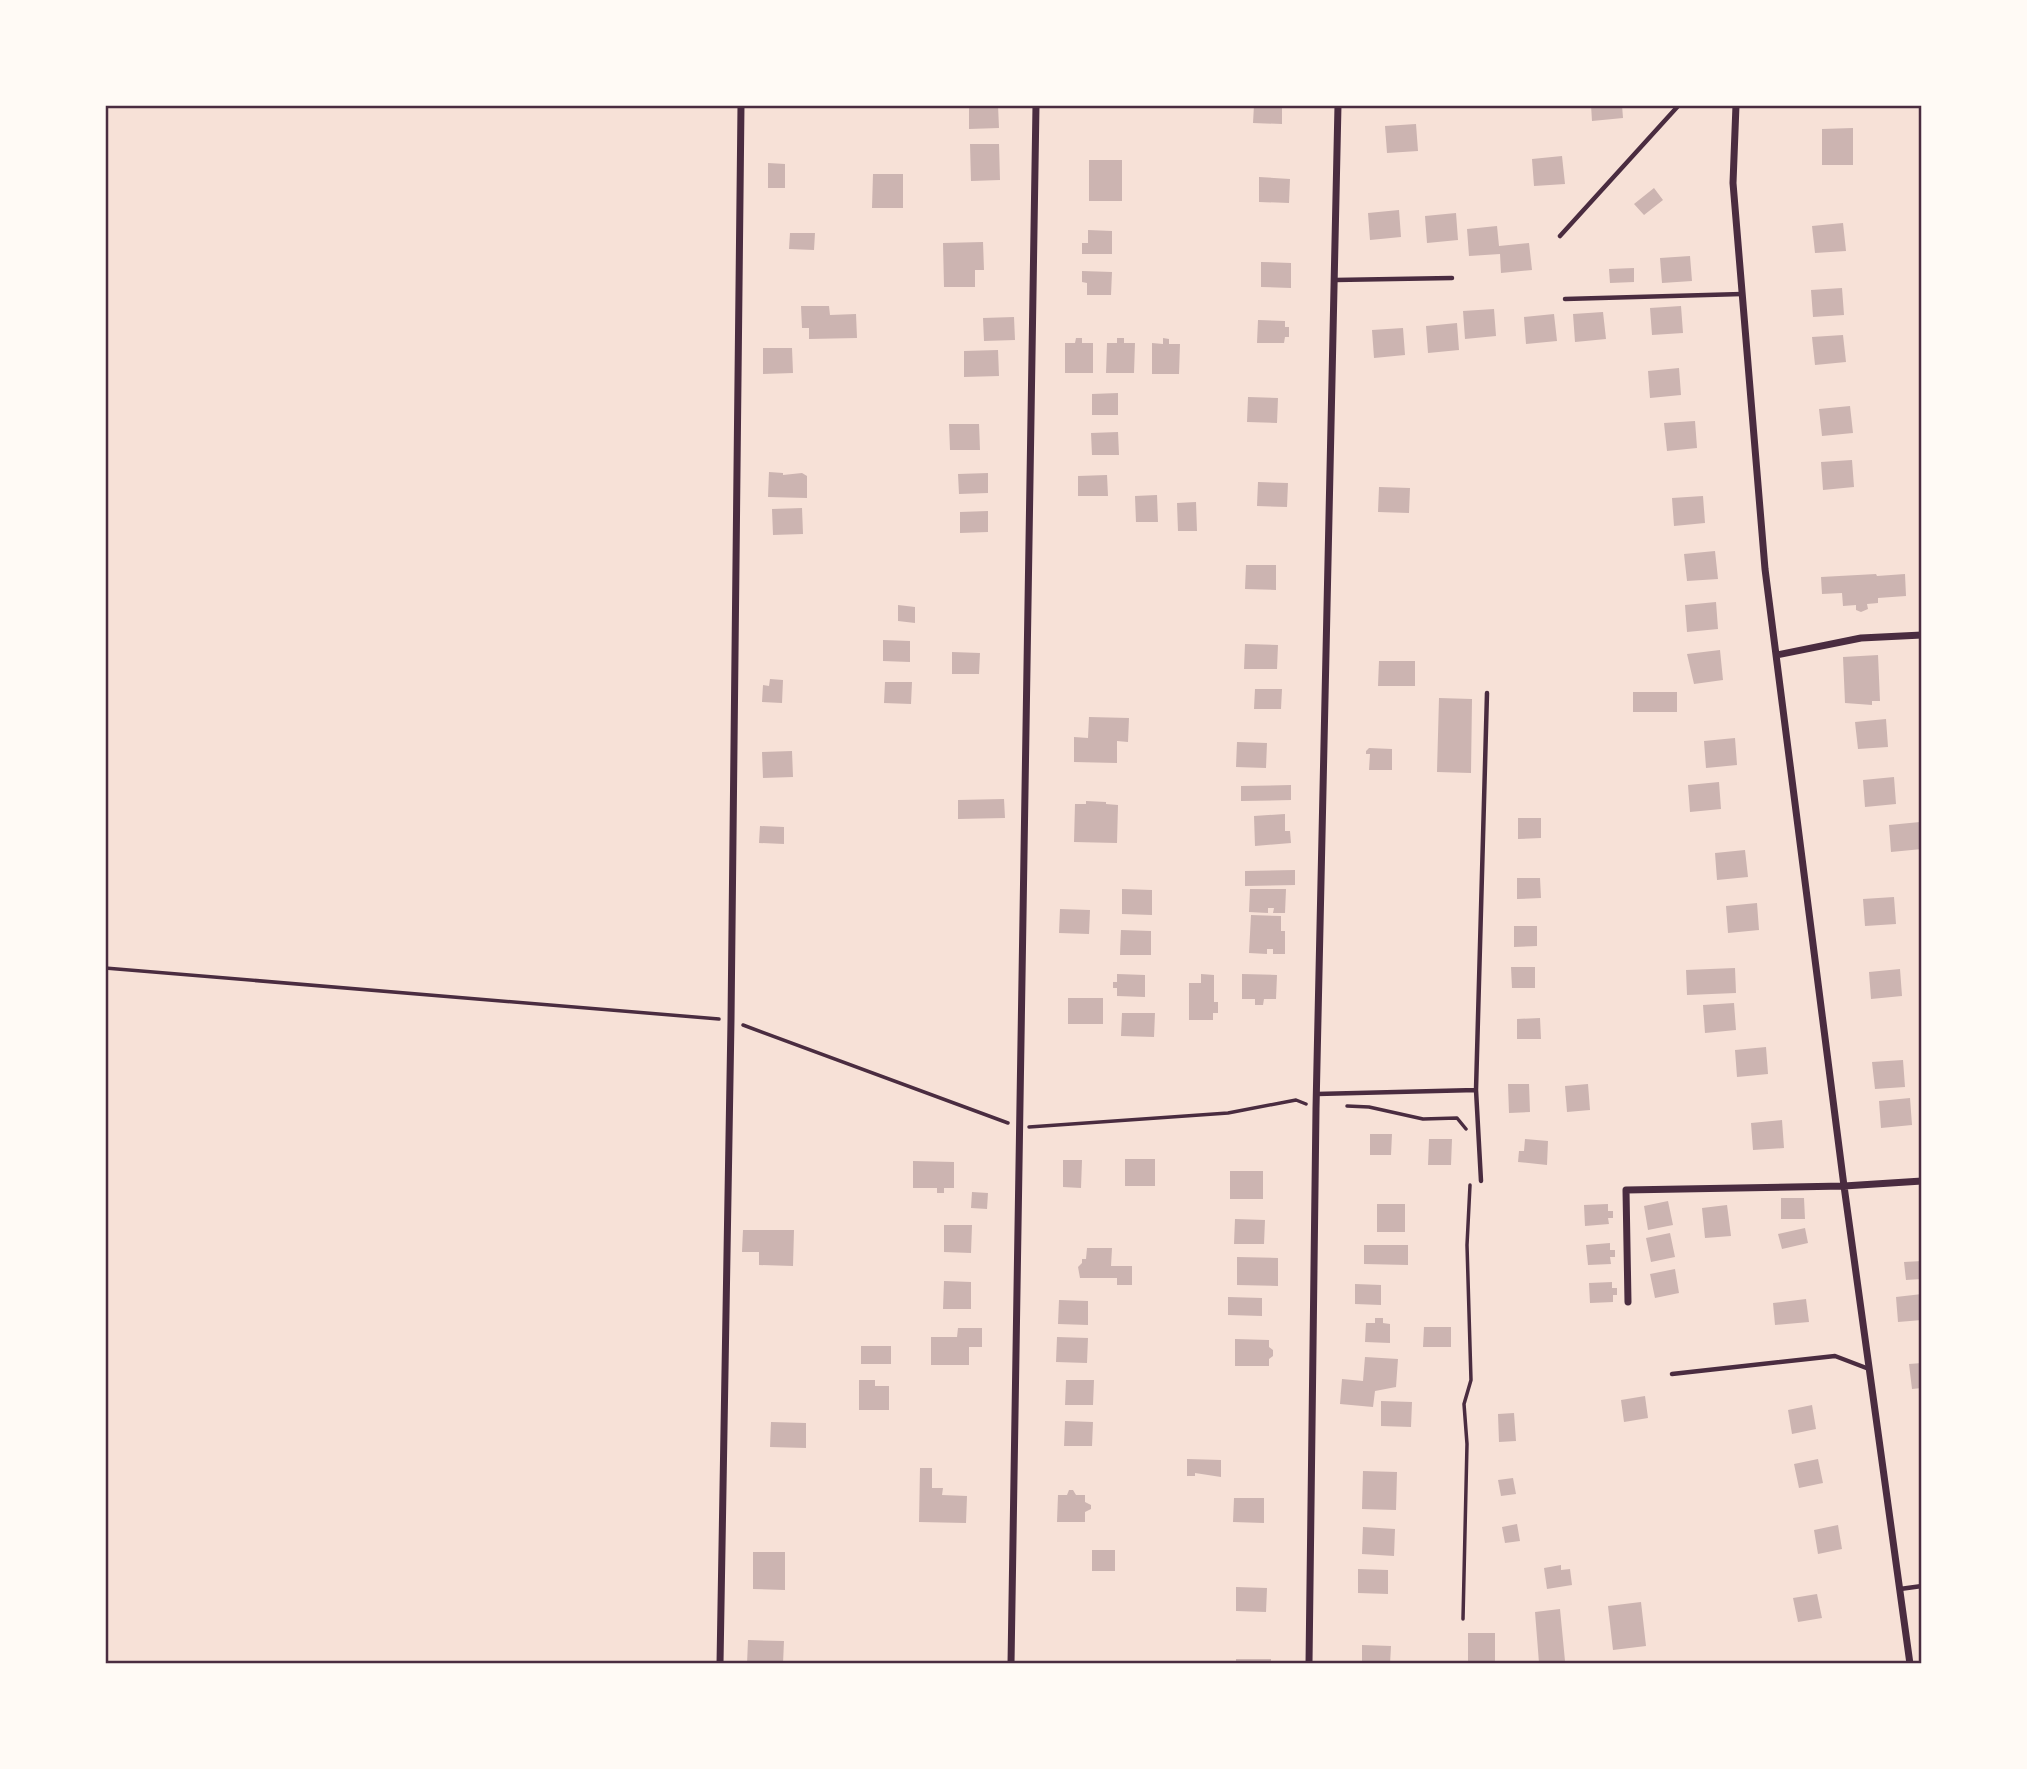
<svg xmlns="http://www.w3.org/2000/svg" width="2027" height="1769" viewBox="0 0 2027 1769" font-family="'PT Sans',sans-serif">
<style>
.building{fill:#ccb4b1}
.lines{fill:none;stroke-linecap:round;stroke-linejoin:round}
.path{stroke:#4a2c40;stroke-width:3.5}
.service{stroke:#4a2c40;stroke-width:4.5}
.minor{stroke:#4a2c40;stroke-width:7}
.neatline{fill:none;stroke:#4a2c40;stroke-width:2.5}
</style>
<rect width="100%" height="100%" fill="#f7e1d7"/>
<path class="building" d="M969,105h29l1,23 -30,1z
M1254,105h28v19l-29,-1z
M1591,105h31l1,13 -31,3z
M1416,124l2,27 -31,2 -2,-27z
M1853,128v37h-31v-36z
M970,144h29l1,36 -29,1z
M1562,156l3,28 -31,2 -2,-27z
M1089,160h33v41h-33z
M768,163l17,1v24h-17z
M873,174h30v34h-31z
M1259,177l31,2 -1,24 -30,-1z
M1654,188l9,12 -19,15 -10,-11z
M1399,210l2,27 -31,3 -2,-27z
M1456,213l2,27 -31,3 -2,-27z
M1843,223l3,28 -31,2 -3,-27z
M1497,226l2,20 30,-3 3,27 -31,3 -1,-19 -31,2 -2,-27z
M1088,230l24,1v23h-30v-11h6z
M790,233h25l-1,17 -25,-1z
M983,242l1,28h-9v17h-31l-1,-44z
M1690,256l2,25 -30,2 -2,-25z
M1261,262l30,1v25l-30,-1z
M1634,268v14l-24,1 -1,-14z
M1082,271l30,1 -1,23h-24v-12l-5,-1z
M1842,288l2,27 -31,2 -2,-27z
M801,306h28l1,9 26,-1 1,24 -48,1v-11h-7z
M1681,306l2,27 -31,2 -2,-27z
M1494,309l2,27 -31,3 -2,-28z
M1603,312l3,27 -31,3 -2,-28z
M1554,314l3,27 -31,3 -2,-27z
M1014,317l1,23 -31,1 -1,-23z
M1258,320l27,1v6h4v10h-4l-1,6h-27z
M1457,323l2,27 -31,3 -2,-27z
M1403,328l2,27 -31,3 -2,-28z
M1843,335l3,27 -31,3 -3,-28z
M1076,338h6v5h11v30h-28v-30h10z
M1117,338h7v5h11l-1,30h-28l1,-30h10z
M1163,338l6,1v5h11l-1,30h-27v-31l11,1z
M763,348h29l1,25 -30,1z
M998,350l1,26 -35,1v-26z
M1679,368l2,27 -31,3 -2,-27z
M1118,393v22h-26v-21z
M1248,397l30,1 -1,25 -30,-1z
M1850,406l3,27 -31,3 -3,-27z
M1695,421l2,27 -30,3 -3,-28z
M949,424h30l1,26h-30z
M1118,432l1,23h-27l-1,-22z
M1852,460l2,27 -31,3 -2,-28z
M769,472l14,1v2l19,-2 5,3v22l-39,-1z
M988,473v20l-29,1 -1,-20z
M1107,475l1,21h-30v-20z
M1258,482l30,1 -1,24 -30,-1z
M1379,487l31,1 -1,25 -31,-1z
M1157,495l1,27h-22l-1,-26z
M1703,496l2,27 -31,3 -2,-28z
M1196,502l1,29h-19l-1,-28z
M802,508l1,26 -30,1 -1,-26z
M988,511v21l-28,1v-21z
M1715,551l3,28 -31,2 -3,-27z
M1246,565h30v25l-31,-1z
M1876,574l1,2 28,-2 1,22 -28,2v5l-11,1 1,5 -7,3 -5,-2v-5l-13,1 -1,-13 -20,1 -1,-17z
M1716,602l2,27 -31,3 -2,-27z
M898,605l17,2v16l-17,-2z
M883,640l27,1v21l-27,-1z
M1245,644l33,1 -1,24h-33z
M1720,650l3,30 -29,4 -7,-30z
M952,652l28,1 -1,21h-27z
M1878,655l2,46h-8v4l-27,-2 -2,-46z
M1379,661h36v25h-37z
M770,679l13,1 -1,23 -20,-1 1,-17 6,1z
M885,682h27l-1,22 -27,-1z
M1255,689h27l-1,20h-27z
M1633,692h44v20h-44z
M1439,698l33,1 -1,74 -34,-1z
M1089,717l40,1 -1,24 -11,-1v22l-43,-1v-25l14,1z
M1886,719l2,28 -30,2 -3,-27z
M1735,738l2,27 -31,3 -2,-27z
M1237,742l30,1 -1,25 -30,-1z
M1369,748l23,1v21h-23l1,-16h-4v-3z
M792,751l1,26 -30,1 -1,-26z
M1894,777l2,27 -31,3 -2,-27z
M1719,782l2,27 -31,3 -2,-27z
M1291,785v15l-50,1v-15z
M1004,799l1,19 -47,1v-19z
M1086,801l20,1v2l12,1 -1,38 -43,-1 1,-38h11z
M1285,814v17h5l1,12 -36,3 -1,-30z
M1518,818h23v20l-23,1z
M1920,822l2,27 -31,3 -2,-27z
M760,826l24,1v17l-25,-1z
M1745,850l3,27 -31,3 -2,-27z
M1295,870v15l-50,1v-15z
M1517,878h23l1,20 -24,1z
M1122,889l30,1v25l-30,-1z
M1250,889h36l-1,24h-12l1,-5h-6v5l-19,-1z
M1894,897l2,27 -31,2 -2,-27z
M1757,903l2,27 -31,3 -2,-27z
M1060,909l30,1 -1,24 -30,-1z
M1251,915l30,1v15h4v23h-12v-5h-6v5l-18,-1z
M1514,926h23v20l-23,1z
M1121,930l30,1v24h-31z
M1511,967h24v21h-23z
M1735,968l1,25 -49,2 -1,-25z
M1900,969l2,27 -31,3 -2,-27z
M1117,974l28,1v22l-28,-1v-8h-4v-6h4z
M1201,974l13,1v27h4v11h-5v7h-24v-37h12z
M1242,974l35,1 -1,24h-12l-1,6h-8v-6h-13z
M1068,998h35v26h-35z
M1734,1003l2,27 -31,3 -2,-28z
M1122,1013h33l-1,24 -33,-1z
M1540,1018l1,21h-24v-20z
M1766,1047l2,27 -31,3 -2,-27z
M1903,1060l2,27 -30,2 -3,-27z
M1508,1084h21l1,28 -21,1z
M1588,1084l2,26 -23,2 -2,-26z
M1910,1098l2,27 -31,3 -2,-27z
M1782,1120l2,28 -31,2 -2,-27z
M1370,1134h22l-1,21h-21z
M1429,1139h23l-1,26h-23z
M1525,1139l23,2 -1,24 -29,-3 1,-11h5z
M1125,1159h30v27h-30z
M1063,1160h19l-1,28 -18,-1z
M913,1161l41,1v26h-10v5h-7v-5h-24z
M1230,1171h33v28h-33z
M972,1192l16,1 -1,16 -16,-1z
M1781,1198h23l1,21h-24z
M1668,1201l5,24 -25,5 -4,-24z
M1377,1204h28v28h-28z
M1608,1204v7h5v7h-5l1,6 -24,2 -1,-21z
M1727,1205l4,31 -26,2 -3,-30z
M1235,1219l30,1 -1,24h-30z
M944,1225h28l-1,28 -27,-1z
M1805,1228l3,15 -26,6 -4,-15z
M743,1230h51l-1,36 -34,-1v-13h-17z
M1670,1233l5,24 -24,5 -5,-24z
M1610,1243v7h5v7h-5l1,7 -23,1 -2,-20z
M1364,1245h44v20l-44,-1z
M1087,1248h25l-1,18h21v19h-15v-7h-37l-2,-11 4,-4v-4h4z
M1237,1257l41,1v28l-41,-1z
M1922,1261v18l-16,1 -2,-18z
M1675,1269l4,24 -24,5 -5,-24z
M944,1281l27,1v27h-28z
M1612,1282v6h5v7h-4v7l-23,1 -1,-20z
M1355,1284l26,1v20l-26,-1z
M1922,1294v26l-24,2 -2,-25z
M1228,1297l34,1v18l-34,-1z
M1806,1299l3,23 -34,3 -2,-22z
M1059,1300l29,1v24l-30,-1z
M1375,1318h8v5l7,1v19l-25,-1 1,-19h9z
M1424,1327h27v20h-28z
M958,1328h24v19h-13v18h-38v-28h26z
M1057,1337l31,1 -1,25 -31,-1z
M1235,1339l34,1v7l4,3v6l-4,3v7h-34z
M861,1346h30v18h-30z
M1365,1357l33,2 -2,28 -21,4 -2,16 -33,-3 2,-25 21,2z
M1922,1363v25l-10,1 -3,-25z
M859,1380h16v6h14v24h-30z
M1066,1380h28l-1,25h-28z
M1645,1396l3,22 -24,4 -3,-22z
M1381,1401l31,1 -1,25 -30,-1z
M1812,1405l4,24 -24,5 -4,-24z
M1514,1413l2,28 -17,1 -1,-28z
M1065,1421l28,1 -1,24h-28z
M771,1422l35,1v25l-36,-1z
M1187,1459l34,1v17l-26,-4v3h-8z
M1818,1459l5,24 -24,5 -5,-24z
M920,1468h12v20h11l-1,7 25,1 -1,27 -47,-1z
M1363,1471l34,1 -1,38 -34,-1z
M1513,1478l3,16 -15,2 -3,-16z
M1069,1490h4l3,5h9v7l6,3v4l-6,3v10h-28l1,-27h9z
M1234,1498h30v25l-31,-1z
M1517,1524l3,17 -15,2 -3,-16z
M1838,1525l4,24 -24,5 -4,-24z
M1363,1527l32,2 -1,27 -32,-2z
M1092,1550h23v21h-23z
M753,1552h32v38l-32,-1z
M1561,1565v5l9,-1 2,16 -25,4 -3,-21z
M1358,1569l30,1v24l-30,-1z
M1236,1587l31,1 -1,24 -30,-1z
M1817,1594l5,24 -24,4 -5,-24z
M1641,1602l5,44 -33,4 -5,-44z
M1560,1609l5,52 -26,2 -4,-51z
M1468,1633h27v31h-27z
M748,1640l36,1 -1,23h-36z
M1362,1645l29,1 -1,18h-28z
M1236,1659h35v5h-35z"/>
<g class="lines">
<path class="path" d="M105,968l614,51
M743,1025l265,98
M1347,1106l22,1 54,12 34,-1 9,11
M1029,1127l199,-14 68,-13 10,4
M1463,1619l4,-175 -3,-40 7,-24 -4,-135 3,-60"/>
<path class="service" d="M1560,236l119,-131
M1335,280l117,-2
M1565,299l177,-5
M1476,1090l5,91
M1317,1094l159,-4 11,-397
M1672,1374l163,-18 34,13
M1900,1589l22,-3"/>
<path class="minor" d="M1736,105l-3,78 32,386 79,617 66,478
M1777,655l84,-17 61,-3
M1628,1302l-2,-112 218,-4 78,-5
M720,1664l11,-644 10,-915
M1011,1664l25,-1559
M1309,1664l7,-555 22,-1004"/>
</g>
<rect width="2027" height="1769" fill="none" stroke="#fffaf5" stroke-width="214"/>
<rect x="107" y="107" width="1813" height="1555" class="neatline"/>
</svg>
